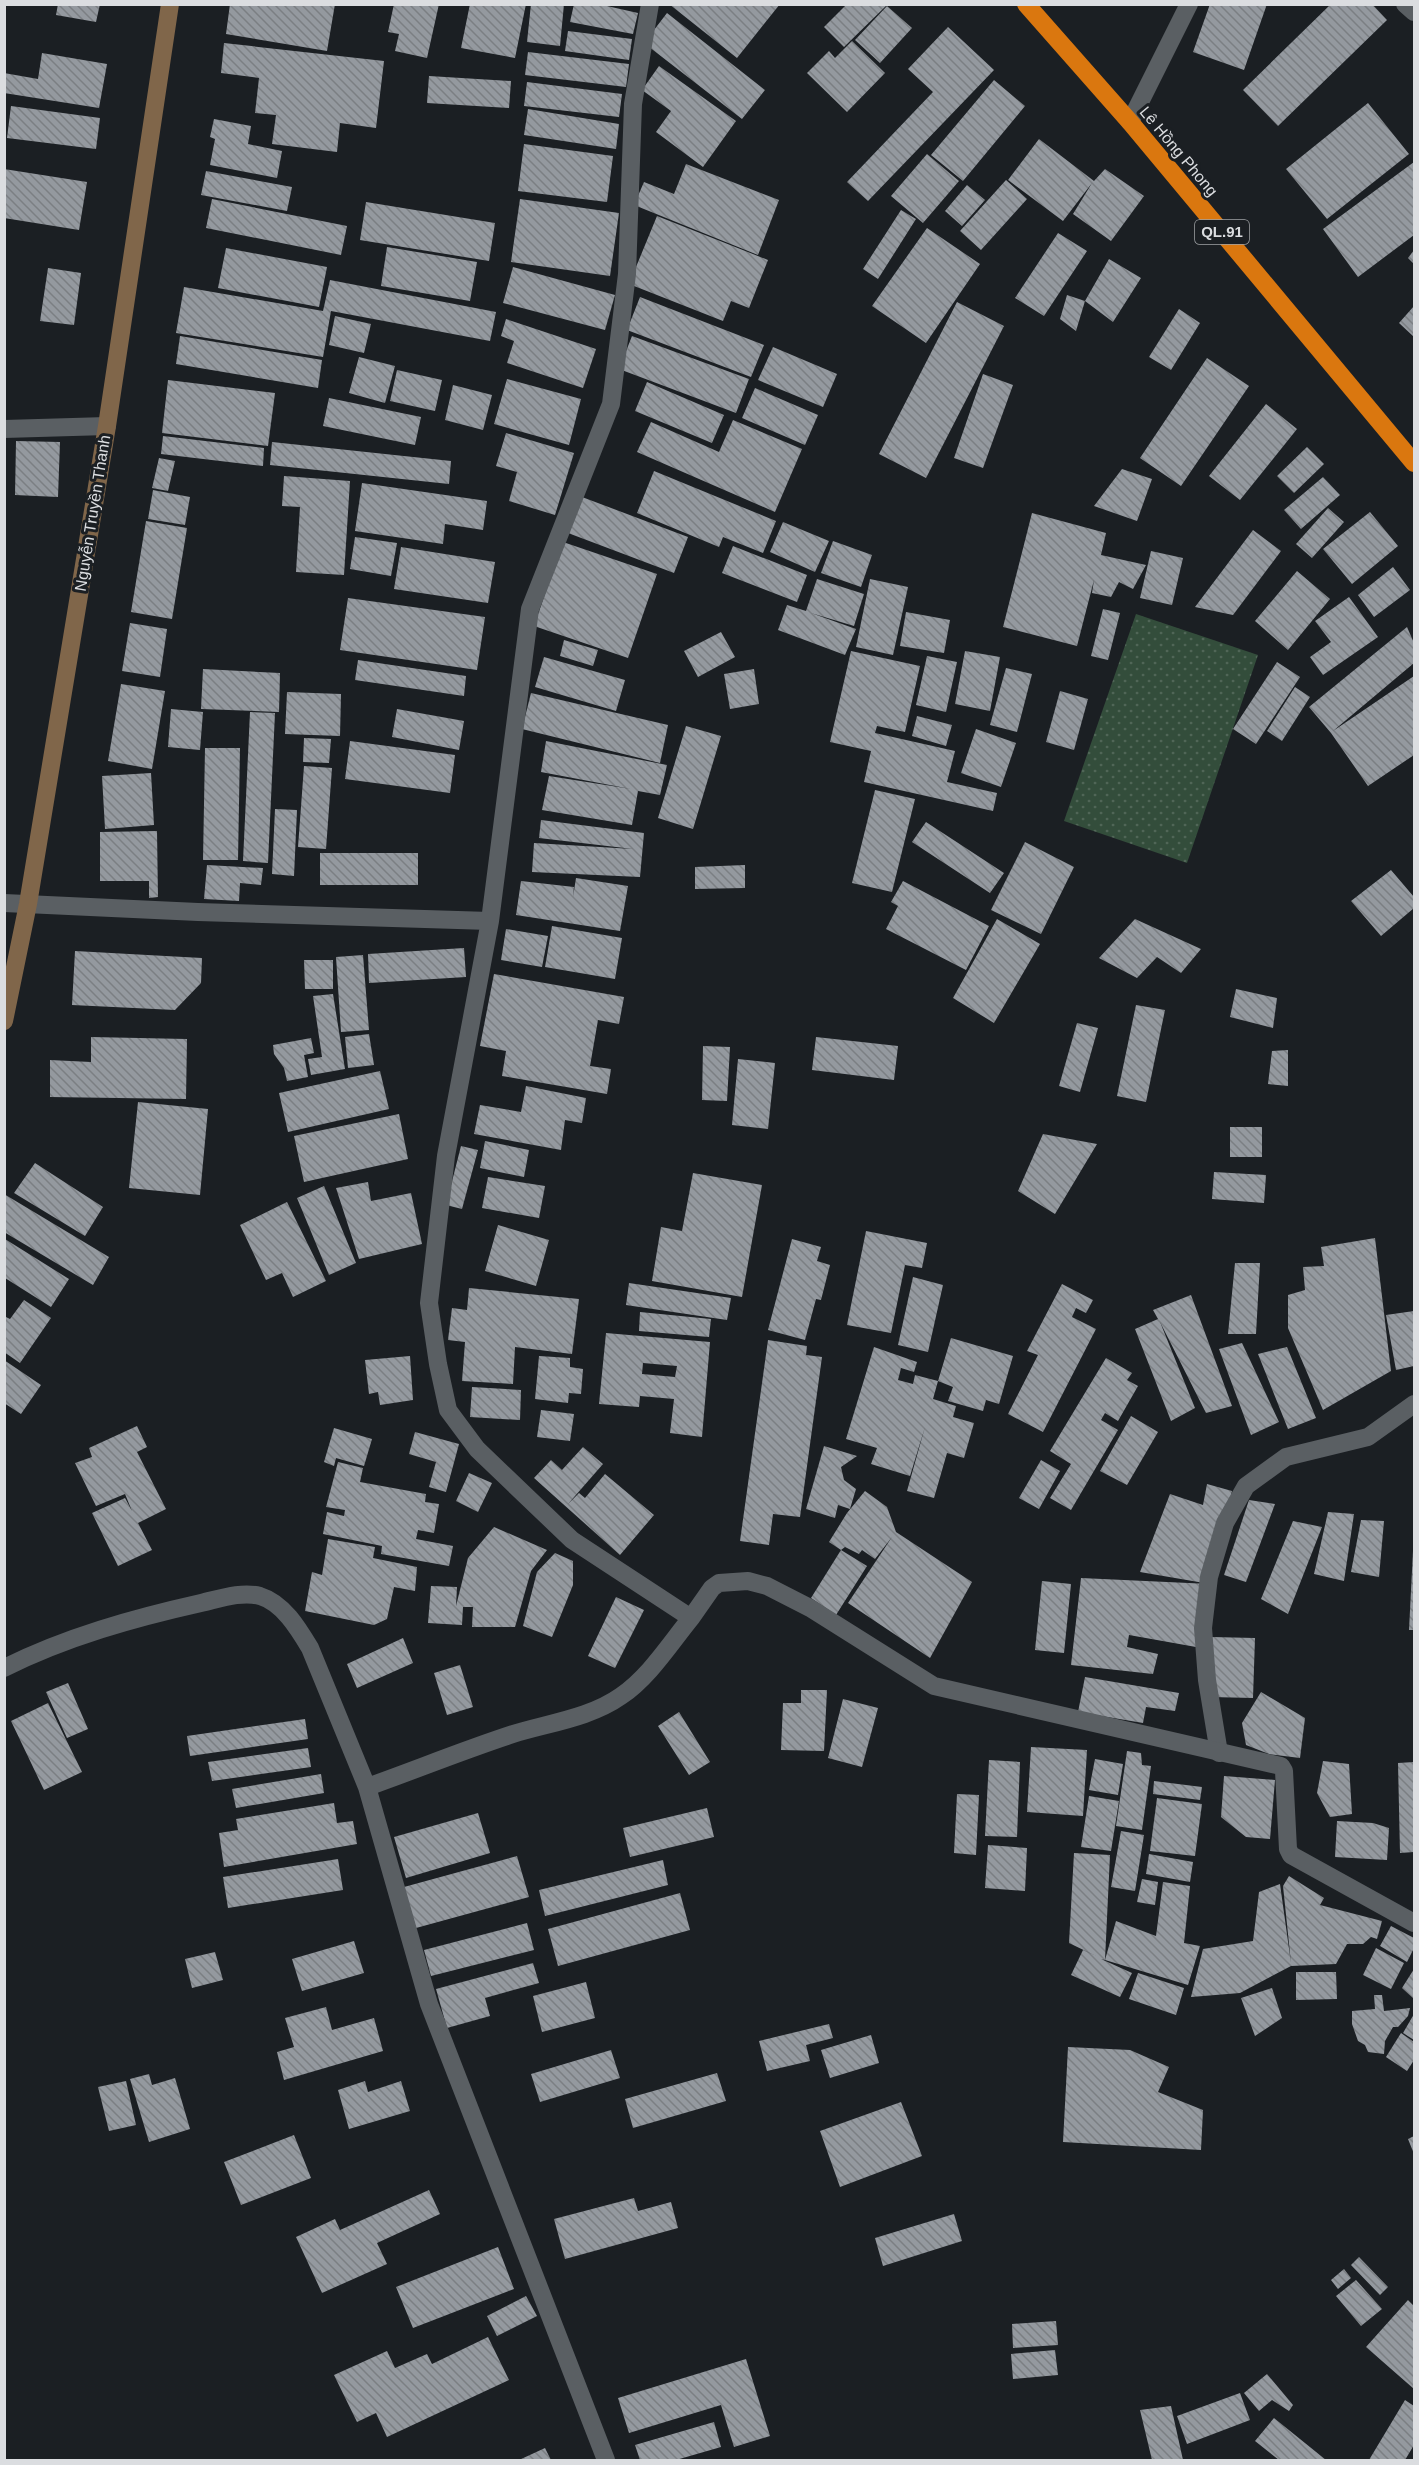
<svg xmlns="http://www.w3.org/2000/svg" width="1419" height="2465" viewBox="0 0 1419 2465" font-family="Arial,sans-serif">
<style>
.grass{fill:url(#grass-dots)}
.building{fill:url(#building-back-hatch);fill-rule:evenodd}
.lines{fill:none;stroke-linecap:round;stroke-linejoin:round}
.lane{stroke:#5a5f63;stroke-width:18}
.street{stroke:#5a5f63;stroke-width:18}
.secondary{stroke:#80664a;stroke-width:18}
.highway{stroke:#da770f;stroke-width:18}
.labels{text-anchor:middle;stroke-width:6;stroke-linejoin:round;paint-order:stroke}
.shield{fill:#1b1f23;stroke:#a1a4a7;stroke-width:1.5}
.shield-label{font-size:15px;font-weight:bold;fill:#dbdde0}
.street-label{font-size:16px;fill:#dbdde0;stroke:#1b1f23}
</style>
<defs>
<pattern id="grass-dots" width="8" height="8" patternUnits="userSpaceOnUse" patternTransform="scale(1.5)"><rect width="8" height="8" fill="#334d3b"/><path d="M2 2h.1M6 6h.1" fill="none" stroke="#506657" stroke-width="1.8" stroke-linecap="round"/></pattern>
<pattern id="building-back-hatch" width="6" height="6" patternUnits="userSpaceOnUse" patternTransform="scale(1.5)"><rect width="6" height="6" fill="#94999f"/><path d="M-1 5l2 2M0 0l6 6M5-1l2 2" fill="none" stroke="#7b7f83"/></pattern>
</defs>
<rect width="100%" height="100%" fill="#1b1f23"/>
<path class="grass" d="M1136,614l122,41 -71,208 -123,-42z"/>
<path class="building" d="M58,4h42l-4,18 -40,-7z
M230,4h105l-8,47 -101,-17z
M394,4h45l-12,54 -32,-7 4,-17 -11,-2z
M470,4h56l-11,54 -54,-10z
M531,4h33l-4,42 -33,-4z
M574,4h24l40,9 -5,21 -63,-12z
M669,4h111l-43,54z
M847,4h41l-44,43 -20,-20z
M1210,4h57l-23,66 -51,-18z
M1331,4h41l15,16 -109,106 -35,-36z
M887,6l25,22 -32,35 -25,-23z
M667,13l98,77 -23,29 -98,-76z
M948,27l46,43 -126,131 -21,-19 86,-90 -25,-23z
M568,31l64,8 -3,21 -64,-9z
M852,41l33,32 -38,39 -40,-39 22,-22 6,7z
M224,43l160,18 -8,67 -36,-5 -3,29 -65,-8 4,-29 -21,-2 4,-35 -38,-5z
M528,52l101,12 -3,23 -101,-12z
M42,53l65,11 -8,44 -95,-15v-20l34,6z
M659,66l77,55 -33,46 -47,-35 15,-21 -29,-21z
M429,76l82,5 -2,27 -82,-5z
M994,80l31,26 -62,75 -32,-26z
M527,82l95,12 -3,23 -95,-11z
M1368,103l41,51 -82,65 -41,-50z
M11,106l89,12 -4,31 -89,-11z
M528,109l91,15 -3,25 -92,-14z
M214,119l37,7 -3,18 34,7 -5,27 -67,-13 5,-26 -5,-2z
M1039,139l55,42 11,-12 39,27 -33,45 -38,-27 19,-31 -29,38 -55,-41z
M524,144l89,12 -6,46 -89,-11z
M927,154l32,27 -36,42 -32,-27z
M1414,162v73l-56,42 -35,-48z
M686,164l93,36 -21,55 -124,-50 10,-23 30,12z
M4,169l83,13 -8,48 -75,-12z
M206,171l86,16 -5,24 -86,-16z
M1006,180l21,19 -46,51 -21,-19z
M967,185l18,15 -23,26 -17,-15z
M212,199l135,27 -6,29 -135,-27z
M520,199l99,14 -9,63 -99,-14z
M366,202l129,21 -6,38 -129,-21z
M901,210l15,9 -38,60 -15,-10z
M657,216l111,44 -19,48 -18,-7 -8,20 -94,-37z
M927,228l53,36 -54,79 -54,-37z
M1058,233l29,18 -43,65 -29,-18z
M387,247l90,15 -7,39 -89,-15z
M226,248l101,19 -8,40 -101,-19z
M1414,250v14l-6,-6z
M1109,259l32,19 -28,44 -28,-21z
M513,267l102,28 -10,35 -102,-27z
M48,268l33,5 -7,52 -34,-4z
M330,280l166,32 -6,29 -159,-30 -8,46 -147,-24 8,-46 139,24z
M1067,295l18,6 -9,30 -16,-12z
M640,297l124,48 -13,32 -124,-47z
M957,302l47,24 -78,152 -47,-24z
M1414,306v31l-15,-14z
M1179,309l21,14 -29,47 -22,-13z
M335,316l36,8 -7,29 -35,-8z
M506,319l90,30 -13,39 -76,-25 7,-22 -13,-5z
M180,336l142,24 -4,28 -142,-24z
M632,336l117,43 -13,34 -117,-44z
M773,347l64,27 -14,33 -65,-27z
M359,357l36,9 -10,37 -36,-10z
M1207,358l42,28 -68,100 -41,-28z
M397,370l45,10 -7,31 -45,-10z
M983,374l30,11 -30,83 -29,-10z
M507,379l74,20 -12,46 -75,-21z
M168,380l107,13 -7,53 -106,-13z
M647,382l77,33 -12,28 -77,-32z
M453,385l39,10 -9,35 -38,-10z
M755,388l63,27 -13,30 -63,-27z
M329,398l92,19 -6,28 -92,-19z
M1266,404l31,25 -57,71 -31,-24z
M733,420l69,29 -27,63 -138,-60 14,-30 68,30z
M506,433l68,20 -19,62 -46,-14 8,-29 -21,-6z
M163,436l101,12 -1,18 -102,-12z
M16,441l44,1 -2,55 -43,-2z
M272,442l179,19 -2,23 -179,-19z
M1307,447l17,17 -30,29 -17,-17z
M159,458l16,3 -7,30 -16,-3z
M1122,469l30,10 -15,42 -43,-15z
M654,471l122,50 -13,32 -40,-16 -4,10 -82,-34z
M284,476l66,5 -6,94 -48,-3 4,-65 -18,-1z
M1323,477l17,18 -39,34 -17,-19z
M362,483l125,18 -4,29 -38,-6 -2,20 -88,-13z
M153,490l37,7 -5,28 -37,-6z
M582,497l106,40 -14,36 -106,-40z
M1328,508l16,14 -32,36 -16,-14z
M1370,512l28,34 -46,38 -29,-35z
M1032,513l74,20 -5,22 45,10 -13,24 -14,-7 -8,15 -19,-4 2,-13 -17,66 -74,-19z
M146,521l41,7 -15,91 -41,-7z
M783,522l46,19 -14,31 -45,-20z
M1253,530l28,21 -48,64 -38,-8z
M355,537l42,6 -6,33 -41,-7z
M833,541l39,14 -11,32 -40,-14z
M563,542l94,32 -29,84 -94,-32z
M733,546l74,29 -10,27 -75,-29z
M401,547l94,15 -7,41 -94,-14z
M1151,551l32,7 -11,47 -32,-7z
M1393,567l17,23 -36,27 -16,-22z
M1297,571l33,28 -42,51 -33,-29z
M817,579l47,15 -10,32 -43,-13 45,16 -11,26 -67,-25 9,-25 19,6z
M870,579l38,8 -15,68 -37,-8z
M1349,597l29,40 -55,38 -13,-18 21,-15 -16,-21z
M348,598l137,19 -8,53 -137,-20z
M1103,609l17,4 -12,47 -17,-4z
M906,612l44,8 -6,33 -44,-7z
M130,623l37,6 -7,48 -38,-6z
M1407,627l7,16v20l-81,68 81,-55v79l-46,31 -37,-53 -22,-26z
M721,632l14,25 -37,20 -14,-26z
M564,640l34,10 -5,16 -33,-10z
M851,651l69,15 -15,66 -28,-6 -2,7 80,18 -8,31 50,11 -4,18 -129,-29 7,-31 -41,-9z
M965,651l35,6 -10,54 -35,-7z
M927,656l30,6 -11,50 -30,-7z
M544,657l81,23 -9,31 -81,-24z
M358,660l108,16 -2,20 -109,-16z
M1277,662l23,15 -44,67 -23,-15z
M1006,668l26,6 -15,58 -27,-7z
M203,669l77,4 -1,39 -78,-3z
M754,669l5,35 -29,5 -6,-35z
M121,684l44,7 -13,78 -44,-8z
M1295,687l15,10 -28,44 -15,-10z
M1060,691l28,8 -14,51 -28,-8z
M287,692l54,2 -1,42 -55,-2z
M531,693l137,32 -8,38 -138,-34z
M171,709l32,3 -3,38 -32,-3z
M397,709l67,12 -5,29 -67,-13z
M250,712l25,1 -7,150 -25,-2z
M917,716l35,9 -6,21 -34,-10z
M686,726l35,10 -28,93 -35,-11z
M976,729l40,14 -15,44 -40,-14z
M304,738l27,1 -2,24 -26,-1z
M350,741l105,14 -5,38 -105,-14z
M546,741l121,24 -7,30 -22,-4 -6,34 -90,-15 7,-34 82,13 -90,-17z
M205,748h35l-2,112h-35z
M304,766l28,2 -6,81 -28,-2z
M151,773l3,52 -49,4 -3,-53z
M875,790l40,9 -23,93 -40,-9z
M275,809l22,1 -3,66 -22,-2z
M541,820l103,13 -4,44 -108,-5 2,-29 99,6 -94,-11z
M926,822l78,51 -14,20 -78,-51z
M157,831l1,66 -9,1v-17h-49v-49z
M1025,842l49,25 -33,67 -50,-24z
M320,853h98v32h-98z
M207,865l56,3 -2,17 -21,-2 -1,18 -35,-2z
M745,865v23l-50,1v-22z
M1391,870l23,27v11l-33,28 -30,-35z
M576,878l52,8 -8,45 -104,-16 5,-34 53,6 -1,10z
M903,881l86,45 -23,44 -80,-41 12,-23 -7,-4z
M997,919l43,25 -46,79 -41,-25z
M1135,919l66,30 -20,24 -24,-16 -20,21 -38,-20z
M552,926l70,12 -7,41 -70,-12z
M506,929l42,7 -6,31 -41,-7z
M464,948l2,29 -97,6 -1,-29z
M75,951l127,7 -1,25 -26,27 -103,-5z
M363,955l6,75 -28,2 -5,-75z
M304,960h29v29h-28z
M494,974l130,23 -5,27 -21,-4 -8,46 21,3 -4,25 -105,-18 4,-25 -26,-5z
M1236,989l41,9 -4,30 -43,-11z
M333,994l12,75 -34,6 -3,-16 14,-2 -9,-61z
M1136,1005l29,5 -19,92 -29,-6z
M1077,1023l21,5 -18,64 -21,-6z
M369,1034l5,31 -26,3 -3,-31z
M91,1037l96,2 -1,60 -136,-2v-37l41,2z
M816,1037l82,9 -4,34 -82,-10z
M311,1038l3,15 -10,2 4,22 -21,4 -3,-13 -10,-14 -1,-9z
M703,1046l27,1 -3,54 -25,-1z
M1288,1050v36l-20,-2 4,-33z
M738,1059l37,4 -7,66 -36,-4z
M380,1071l9,38 -101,23 -9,-39z
M526,1086l60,12 -4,25 -17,-3 -4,30 -87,-16 6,-29 41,7z
M138,1102l70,7 -8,86 -71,-7z
M399,1114l9,45 -104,23 -10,-46z
M1230,1127h32v30h-32z
M1043,1134l54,10 -42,70 -37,-23z
M485,1141l44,9 -5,27 -44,-9z
M461,1146l17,4 -16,59 -16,-4z
M35,1163l68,44 -18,29 -71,-43z
M1214,1172l52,3 -2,28 -52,-4z
M693,1173l69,12 -20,112 -90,-16 9,-54 21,4z
M488,1177l57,9 -6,32 -57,-10z
M368,1182l3,19 40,-8 11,51 -63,15 -23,-71z
M324,1186l32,77 -27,12 -32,-77z
M4,1194l105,63 -16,28 -89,-53z
M287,1202l39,79 -33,16 -11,-24 -16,7 -26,-55z
M498,1225l51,15 -13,46 -51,-15z
M866,1231l61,12 -5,25 -17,-3 -14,68 -44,-8z
M1375,1238l16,133 -68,39 -35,-82v-33l17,-5 -2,-23 21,-1 -3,-19z
M5,1239l64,40 -18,28 -46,-29z
M792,1239l29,8 -4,14 13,4 -9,35 -5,-1 -11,41 -37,-10z
M1235,1263h25l-4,71h-28z
M913,1277l30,8 -15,67 -30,-7z
M629,1283l102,15 -4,22 -101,-15z
M1062,1284l31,16 -7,13 -10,-5 -4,9 24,12 -53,103 -35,-18 30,-59 -11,-4z
M469,1288l110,11 -7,55 -57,-7 -2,37 -51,-3 3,-39 -17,-2 4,-32 15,2z
M1191,1295l41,111 -26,7 -46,-91 35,86 -24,13 -36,-92 23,-10 -5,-9z
M24,1300l27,18 -31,45 -16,-11v-36l6,3z
M1414,1311v55l-18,4 -10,-55z
M640,1312l71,7 -2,18 -70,-6z
M606,1333l104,9 -8,95 -32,-4 4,-34 -34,-3 -1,11 -40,-3zM643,1363l34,3 -2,11 -33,-3z
M951,1338l62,18 -14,48 -13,-4 -3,11 -35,-10 5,-14 -15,-6z
M768,1340l39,6 -1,9 16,2 -22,160 -27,-3 -4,31 -29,-4z
M1242,1343l37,79 -28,13 -32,-86z
M874,1347l43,15 -3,10 -13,-4 -3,12 15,4 2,-9 23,6 -5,18 23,7 -3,11 21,6 -10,35 -17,-5 -13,45 -27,-7 18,-64 -15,49 -39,-12 6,-16 -31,-9z
M1287,1347l29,71 -28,11 -30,-75z
M410,1356l3,44 -33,5 -2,-13 -9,2 -4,-34z
M539,1356l31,2v9l13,2 -2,25 -12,-1 -1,10 -33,-4z
M1106,1358l26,15 -5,7 11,6 -20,35 -13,-8 -4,7 17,10 -47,80 -21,-12 21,-34 -21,-13z
M4,1360l37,25 -20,29 -17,-11z
M472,1387l49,3 -1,30 -50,-3z
M541,1410l33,4 -4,27 -33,-4z
M1131,1416l27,16 -31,53 -27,-14z
M137,1426l10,21 -10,5 29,57 -28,14 14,27 -34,16 -26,-53 33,-15 7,13 -7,-17 -29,12 -21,-43 17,-6 -3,-9z
M334,1428l38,11 -8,27 -28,-8 -2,8 -10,-4z
M415,1432l44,12 -13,48 -17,-5 7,-25 -27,-8z
M824,1446l33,10 -16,11 3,13 12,9 -6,20 -12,-4 -3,13 -29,-9z
M583,1447l20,17 -35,40 11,-11 6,5 20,-24 49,41 -34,40 -86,-77 17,-18 11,10z
M1041,1460l19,11 -21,38 -20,-11z
M338,1462l25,6 -3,14 66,12 -1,8 14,2 -5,29 -16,-3 -2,9 37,7 -4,20 -68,-12 1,-8 -59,-12 4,-22 17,4 1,-6 -19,-3z
M469,1473l23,10 -14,29 -22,-11z
M1207,1484l25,7 -22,93 -70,-12 30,-78 33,11z
M865,1491l22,16 9,25 76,50 -42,76 -82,-55 44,-66 -17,22 -13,-9 -3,4 -14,-7 -4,3 -12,-8 18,-29z
M1249,1500l26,4 -29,78 -22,-7z
M1328,1512l26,2 -10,67 -30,-7z
M1361,1520l23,1 -5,56 -28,-5z
M1293,1521l29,6 -34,87 -27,-15z
M494,1527l53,23 -16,21 -16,56h-43l1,-20h-10l-1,18 -34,-2 3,-37 26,1 -1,19 12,-48z
M328,1539l47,8 -2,11 44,9 -2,24 -21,-4 -7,32 -13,6 -69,-14 7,-39 10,3z
M841,1550l26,16 -31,49 -25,-17z
M1413,1551h1v79h-5z
M555,1553l18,8v24l-21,52 -29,-11 14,-54z
M1081,1578l129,6 -14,63 -67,-12 -2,12 31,7 -5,20 -82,-9z
M1042,1581l29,3 -7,69 -29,-3z
M616,1597l28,13 -29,58 -27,-12z
M1212,1637l43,1 -2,60 -43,-1z
M403,1638l10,25 -56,25 -10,-24z
M460,1665l13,42 -26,8 -13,-42z
M1085,1677l94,16 -4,18 -29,-4 -3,16 -65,-11z
M68,1683l20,46 -21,9 -21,-46z
M801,1690h26l-3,61 -43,-1 2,-47h18z
M1261,1692l44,26 -5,40 -31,-4 -23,-9 -4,-22z
M843,1699l35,9 -16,59 -34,-9z
M48,1703l34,69 -38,18 -33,-69z
M679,1712l31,50 -21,13 -31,-49z
M305,1719l3,20 -118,17 -3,-20z
M1031,1747l56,3 -4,66 -56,-4z
M308,1748l3,19 -99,14 -4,-19z
M1127,1751l14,2 1,12 9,1 -9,64 -26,-4z
M1095,1759l28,5 -5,31 -29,-5z
M989,1760l31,2 -3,75 -32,-1z
M1323,1761l26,3 3,50 -22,3 -13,-24z
M1414,1762v90l-14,1 -2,-90z
M321,1774l3,19 -88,15 -4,-19z
M1224,1776l51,4 -5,59 -24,-2 -25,-20z
M1154,1781l48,6 -2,13 -47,-6z
M957,1794l22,1 -3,60 -22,-2z
M1089,1796l30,5 -8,50 -30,-4z
M1157,1798l45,6 -7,52 -45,-5z
M334,1803l3,20 16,-2 4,23 -133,23 -5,-34 19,-3 -2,-11z
M707,1808l7,29 -84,20 -7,-29z
M478,1813l12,40 -84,25 -12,-41z
M1337,1821l36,2 16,5 -2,32 -52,-3z
M1121,1831l23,4 -9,56 -24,-4z
M988,1845l39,3 -2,43 -40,-3z
M1074,1853l36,2 -5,105 -4,-1 31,14 -12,24 -49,-22 12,-25 13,6 -27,-13z
M1149,1854l44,8 -3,20 -44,-8z
M517,1856l12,41 -113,31 -12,-41z
M338,1859l5,31 -115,18 -5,-31z
M663,1860l5,25 -123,31 -6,-26z
M1289,1876l35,22 -4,7 62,16 -5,18 -6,-2 -8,7h-16l-11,20 -45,2 -51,27 -49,4 12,-48 50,-8 6,-49 21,-8 11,79 -8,-77z
M1142,1879l16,3 -3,23 -18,-3z
M1163,1882l27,4 -6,57 16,3 -12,39 -83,-25 11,-39 40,15z
M680,1893l10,37 -132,36 -10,-37z
M527,1923l7,27 -103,26 -7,-26z
M1391,1926l23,12v10l-7,14 -27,-16z
M354,1941l10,32 -62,18 -10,-32z
M1376,1948l28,15 -13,26 -28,-14z
M215,1952l8,28 -31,8 -7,-29z
M533,1963l6,20 -54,15 5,18 -43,12 -11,-39z
M1414,1969v30l-12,-11z
M1296,1972h40l1,27 -41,1z
M1138,1973l46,15 -8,27 -47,-16z
M586,1982l9,36 -53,14 -9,-36z
M1272,1988l10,30 -27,18 -14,-38z
M1374,1995h8l2,16 26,-3 -2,8 -10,11h-5l-8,14 -1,13 -16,-2 -3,-7 -7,-4 -6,-17v-13l23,-2z
M326,2007l6,23 42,-12 9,33 -99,29 -7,-28 17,-5 -9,-29z
M1414,2014v26l-11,-7z
M829,2024l4,14 -27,7 4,16 -43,10 -8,-30z
M1401,2033l13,9v18l-7,11 -21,-14z
M871,2035l8,28 -49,15 -9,-28z
M1068,2047l62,3 39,17 -11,25 45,18 -2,40 -138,-8z
M611,2050l9,28 -80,24 -9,-28z
M717,2073l9,28 -93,27 -8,-29z
M149,2074l3,11 23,-7 15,51 -41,13 -19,-63z
M126,2081l10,44 -27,6 -11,-44z
M365,2081l3,11 33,-11 9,30 -61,18 -11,-39z
M901,2102l21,54 -82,31 -20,-56z
M294,2135l17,43 -70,27 -17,-43z
M1414,2136v18l-6,-15z
M429,2190l11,24 -63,29 10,21 -65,29 -26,-56 39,-18 5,11z
M634,2198l4,13 33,-9 7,26 -113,31 -11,-40z
M954,2214l8,27 -79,25 -8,-28z
M498,2247l16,42 -101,39 -17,-41z
M1359,2257l29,30 -8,8 -29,-30z
M1344,2269l7,9 -13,11 -7,-9z
M1356,2280l26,29 -21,17 -25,-30z
M526,2296l11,20 -40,20 -10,-20z
M1408,2300l6,6v83l-48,-42z
M1056,2321l2,24 -45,3 -1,-24z
M488,2337l21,43 -122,57 -11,-24 -19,9 -23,-47 53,-24 8,17 32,-14 5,10z
M1055,2350l3,25 -45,4 -2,-25z
M746,2359l24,77 -36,11 -13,-42 -92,28 -11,-35z
M1267,2374l26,31 -4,6 -17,-11 -13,11 -15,-18z
M1240,2393l10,27 -63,24 -10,-28z
M1405,2400l9,6v39l-9,15h-36z
M1171,2406l12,54h-31l-12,-50z
M1274,2418l52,42h-47l-24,-19z
M714,2422l7,25 -45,13h-36l-5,-15z
M545,2448l6,12h-32z"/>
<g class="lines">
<path class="lane" d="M1219,1753l-12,-73 -4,-52 6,-51 16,-54 21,-37 40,-29 82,-20 46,-33"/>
<path class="street" d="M650,4l-17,100 -6,170 -16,130 -81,205 -40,312 -44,235 -17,147 9,61 10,46 29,39 95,91 119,78 21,-30 7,-5 29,-2 19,5 43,22 124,78 347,80 3,5 4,78 3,6 123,68
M1405,4l9,8
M1130,122l59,-118
M4,429l103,-3
M4,903l194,9 292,9
M4,1668c62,-31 130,-50 197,-65 18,-4 40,-12 59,-7 23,7 38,32 50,52l57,139 62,217 177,456
M367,1787c48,-17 97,-37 146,-53 35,-11 77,-16 108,-38 28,-19 48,-51 70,-78"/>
<path class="secondary" d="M4,1021l24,-117 79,-478 63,-422"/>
<path class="highway" d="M1026,4l104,118 284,341"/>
</g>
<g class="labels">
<rect class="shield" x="1195" y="220" width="54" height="24" rx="4.5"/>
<g class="shield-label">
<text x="1222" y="237">QL.91</text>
</g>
<g class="street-label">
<text transform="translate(1179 151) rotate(50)" y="6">Lê Hồng Phong</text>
<text transform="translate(92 513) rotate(-81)" y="6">Nguyễn Truyền Thanh</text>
</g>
</g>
<rect width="1419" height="2465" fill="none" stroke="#dbdde0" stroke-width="12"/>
</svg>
